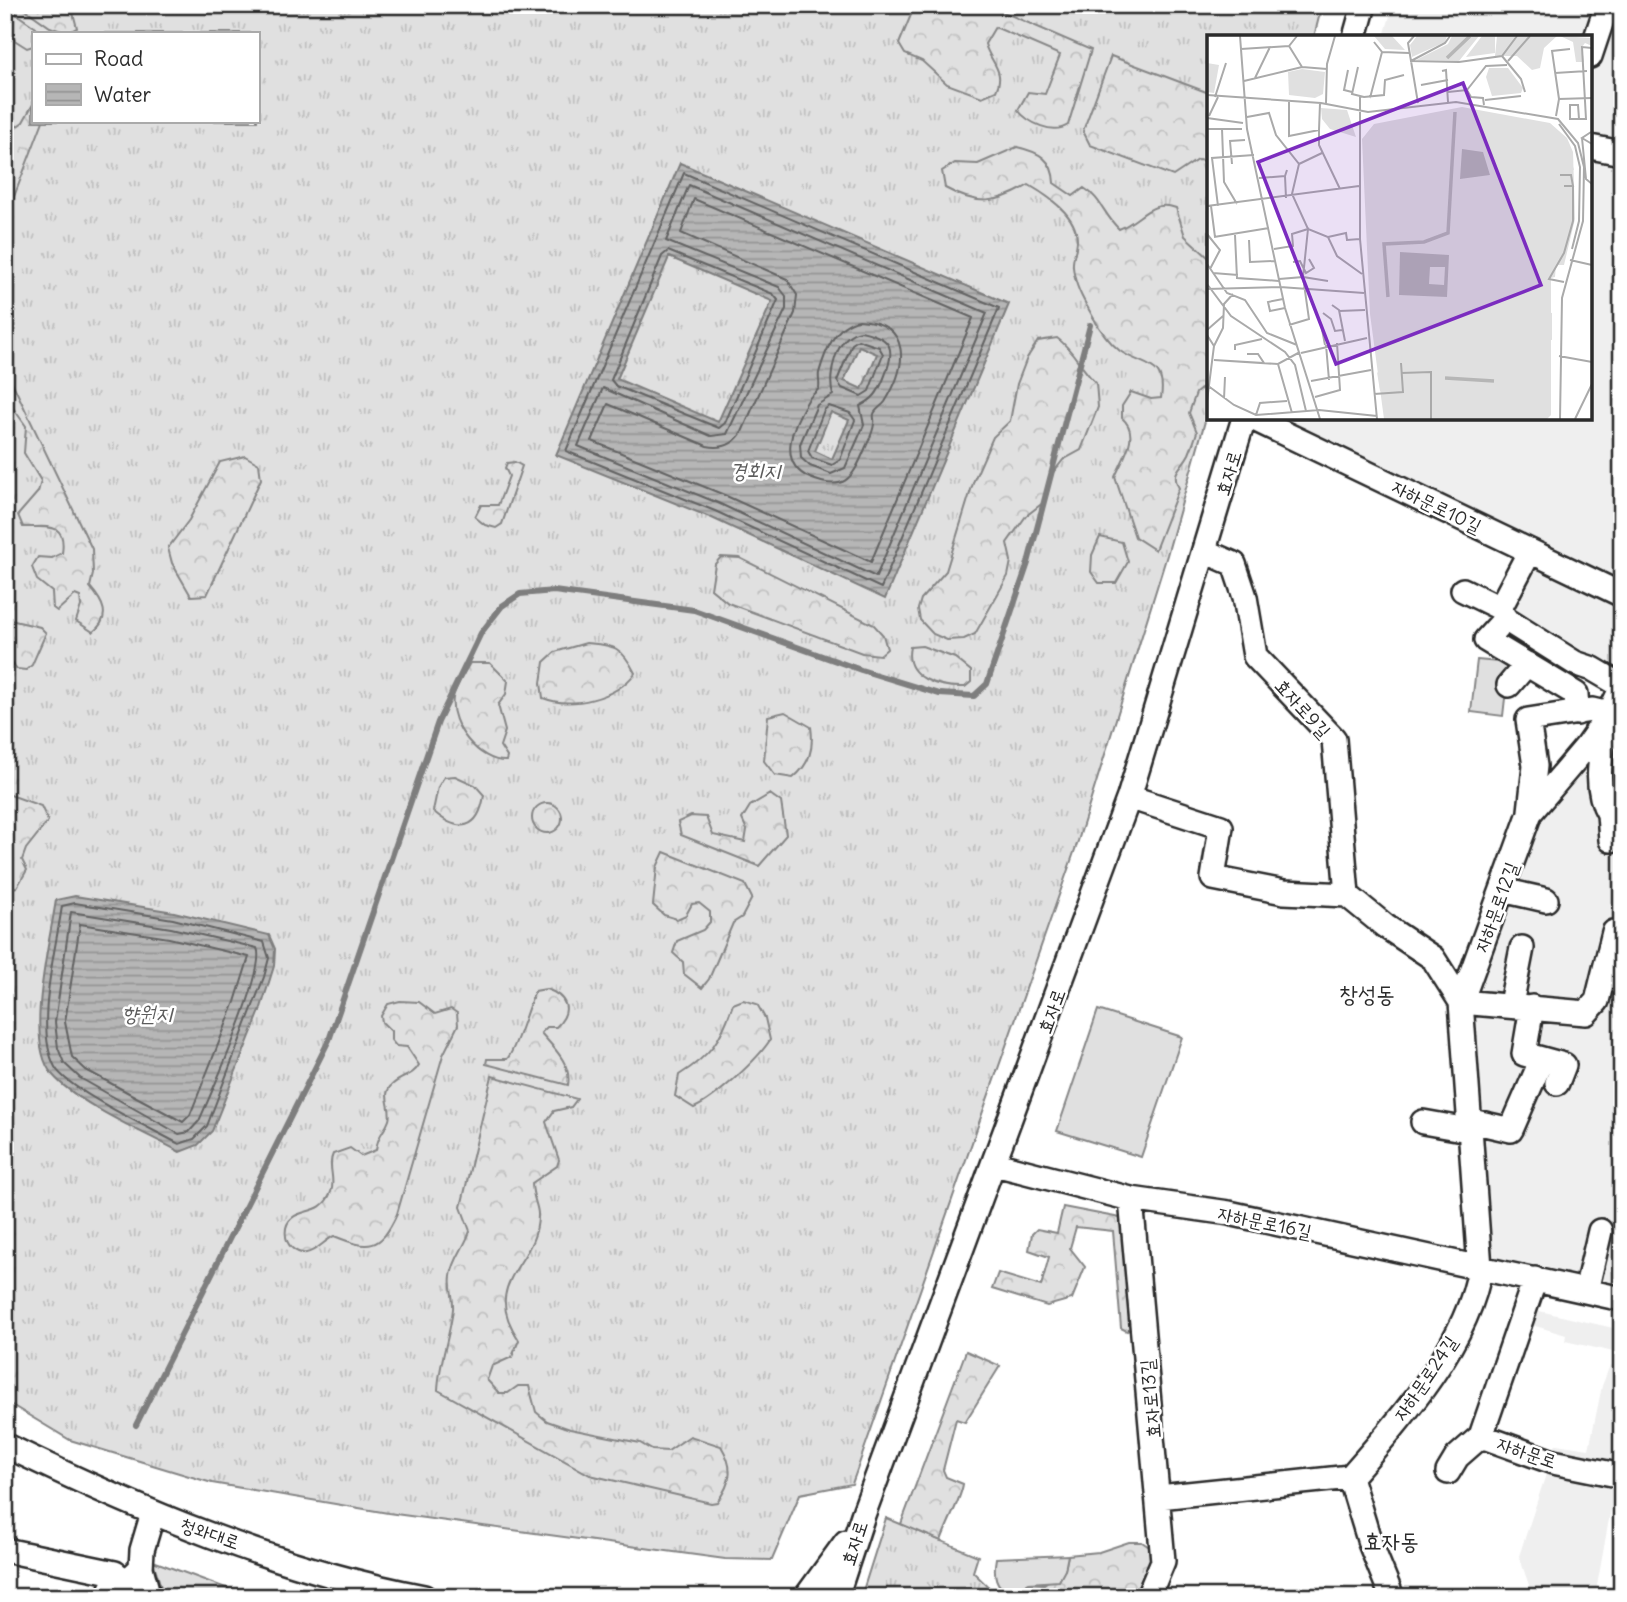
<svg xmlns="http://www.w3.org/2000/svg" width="1627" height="1602" viewBox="0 0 1627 1602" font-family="Delius,'Poor Story',sans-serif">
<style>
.built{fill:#efefef}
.grass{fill:url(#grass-tufts);stroke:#868686;stroke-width:2;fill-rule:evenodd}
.forest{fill:url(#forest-crowns);stroke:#868686;stroke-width:2}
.garden{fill:#e0e0e0;stroke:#868686;stroke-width:2}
.water{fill:url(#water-rules);stroke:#7e7e7e;stroke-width:2;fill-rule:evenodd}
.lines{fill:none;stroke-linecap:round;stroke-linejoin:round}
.shore{stroke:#636363;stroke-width:2}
.stream{stroke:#7e7e7e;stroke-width:6}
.minor-casing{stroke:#2b2b2b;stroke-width:28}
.minor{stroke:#fff;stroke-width:23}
.labels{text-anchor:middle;stroke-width:5;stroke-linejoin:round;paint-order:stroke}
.street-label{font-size:19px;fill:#2b2b2b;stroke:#fff}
.water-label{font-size:21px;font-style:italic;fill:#5c5c5c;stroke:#fff}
.quarter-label{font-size:23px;fill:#2b2b2b;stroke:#fff}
.inset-river{fill:none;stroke:#b6b6b6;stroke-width:3.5}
.inset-road{fill:none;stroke:#aaa;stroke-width:2}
.view{fill:#7b2cbf;fill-opacity:0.15;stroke:#7b2cbf;stroke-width:3.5}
.inset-edge{fill:none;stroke:#2b2b2b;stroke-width:3.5}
</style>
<defs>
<pattern id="grass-tufts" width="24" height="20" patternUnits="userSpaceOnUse" patternTransform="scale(1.75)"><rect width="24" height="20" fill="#e0e0e0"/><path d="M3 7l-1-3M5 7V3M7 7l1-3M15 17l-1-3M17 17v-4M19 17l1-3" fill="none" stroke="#c0c0c0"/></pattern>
<pattern id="forest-crowns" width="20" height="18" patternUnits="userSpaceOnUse" patternTransform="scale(1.75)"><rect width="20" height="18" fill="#e0e0e0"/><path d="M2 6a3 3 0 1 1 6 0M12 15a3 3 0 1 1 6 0" fill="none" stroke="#c0c0c0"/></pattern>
<pattern id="water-rules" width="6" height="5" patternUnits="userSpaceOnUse" patternTransform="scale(1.75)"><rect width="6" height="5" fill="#b6b6b6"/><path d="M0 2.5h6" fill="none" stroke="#949494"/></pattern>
</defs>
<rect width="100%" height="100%" fill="#fff"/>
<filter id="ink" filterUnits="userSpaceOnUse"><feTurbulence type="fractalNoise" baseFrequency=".0143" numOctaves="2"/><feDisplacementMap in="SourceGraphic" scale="14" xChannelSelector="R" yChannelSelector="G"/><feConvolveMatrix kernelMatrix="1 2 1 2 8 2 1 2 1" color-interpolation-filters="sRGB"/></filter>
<g filter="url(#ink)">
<path class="built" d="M1393,5h229v147l-32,-7v-108h-206z
M1590,148l32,6v436l-349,-172h317z
M1525,560l97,48v78l-117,-67z
M1622,690v240l-21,-4 -19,77 -115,-9 71,-177z
M1622,946v349l-135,-33 -16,-241 10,-11 107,15z
M1535,1310l87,20v24l-57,-13 1,-6 -34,-10z
M1622,1359v88l-27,150h-62l-14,-41 37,-112 33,5 13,-63 8,-21 10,2z"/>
<path class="grass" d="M5,5h1317l-8,32h-105v370l-42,148 -89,286 -226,643 -52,10 -28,66 -47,-1 -337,-46 -176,-30 -142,-43 -65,-39zM33,33h224v88h-224z
M886,1518l92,38 -5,16 26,25h-138z"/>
<path class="forest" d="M19,5h52l6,23 -10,5 -17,-6z
M915,5h72l104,45 -23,75c-15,10 -40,-2 -50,-15l10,-18 17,2 15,-39 -65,-28 -10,17c5,18 21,27 11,47l-14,6 -35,-13 -25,-23 -17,-7 -6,-10z
M5,6l31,22 3,5h-6v13l-6,2 -22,-14z
M1111,56l98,37v68l-12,-1 -24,16 -83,-31 -7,-14z
M33,104v17h10l-38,99v-47l4,-5 -4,-33 18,-13z
M1017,147c22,5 36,12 37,36l19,13 11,-8c17,10 20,27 35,41 23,-9 31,-30 57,-21l9,28 24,22v124l-13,11 -7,20 8,19c-2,7 -5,15 -8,22 -7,14 -19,17 -10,34l-24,62 -20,-13 -20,-60c8,-19 26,-43 7,-59v-12l9,-14 20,7 10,-1c6,-37 -18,-31 -41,-47 -11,-9 -20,-21 -27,-34 -9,-16 -18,-30 -20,-50 -1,-9 4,-18 4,-27 0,-25 -29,-44 -48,-55 -32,19 -51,21 -84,3l-3,-17 13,-8 23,1z
M1057,338c17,12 23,30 39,45l2,24 -17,43 -18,10 -11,14 -8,28 -18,14 -19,27 4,18 -3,15 -33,58 -11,5 -17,1 -14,-6 -13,-14 -2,-11 3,-10 25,-28 28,-91 19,-43 17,-16 7,-37 10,-26 11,-17z
M5,378l6,2 81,169 1,25 -3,13c13,15 22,30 3,45l-17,-11 5,-15 -1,-9 -5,-2 -18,16 -4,-3 -1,-16 -15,-12 -5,-13 6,-10 14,1 10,-5c5,-33 -17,-25 -39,-26l-5,-12 20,-23 3,-11 -17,-28 2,-27 -21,-29z
M245,456l14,8 2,15 -54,116 -16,1 -19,-33 -4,-15 21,-28 31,-58z
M515,462l7,4 -20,58 -6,4 -11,-3 -10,-8 6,-12h17l11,-29 -4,-8 2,-5z
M1100,537l22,5 6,20 -12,21h-17l-8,-11 1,-17z
M721,557l19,1 134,67 9,10 4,14 -7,6 -18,-2 -134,-50 -17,-14 4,-25z
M10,620l30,7 6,6 -14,32 -6,5 -9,-1 -12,-14v-27z
M586,643c29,2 36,4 49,30 -19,26 -64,36 -92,25l-2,-15 3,-21 11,-10z
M922,646l33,12 16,13v11l-6,5c-26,1 -62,-9 -55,-40z
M470,663h20l18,18 -2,13 -8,11 7,26 -5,15 7,11 -1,4c-27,1 -57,-36 -53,-63 2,-11 11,-25 17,-35z
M785,712l26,15c3,21 -1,37 -18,51l-18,-3 -11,-14 4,-45z
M455,776l20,9 9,10c-5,35 -25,39 -51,16l5,-24 6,-10z
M5,793l36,13 7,15 -22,28 -4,11 5,10 -10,17 -12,2z
M770,794l11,8 5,33 -27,31 -78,-31 -3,-13 13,-6 15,1 7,18 32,7 2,-12 -5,-11 8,-13z
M532 818a15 15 0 1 1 30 0a15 15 0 1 1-30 0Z
M664,852l81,32 7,14 -10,19 -9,6 -24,56 -7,9 -18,-14 -1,-12 -10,-9 4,-12 26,-11 7,-8v-10l-11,-9 -7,1 -6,11 -9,4 -13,-4 -11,-10 4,-38z
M546,989c21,7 27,22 10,38h-9l-6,6c12,14 31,31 27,52l-82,-21 1,-5h20c9,-9 20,-52 28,-68z
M743,1000l14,4 8,14 5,22c-12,19 -55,59 -76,68l-19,-12 4,-21c32,-20 42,-35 54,-71z
M400,1001l19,1 16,12 16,-5 6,4 1,12 -15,30 -46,159c-17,37 -28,36 -63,22 -9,4 -18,16 -28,17 -5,1 -11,-2 -14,-5 -8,-7 -9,-23 0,-30 12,-10 30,-3 39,-26 5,-13 -4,-26 2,-38l17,-6 11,8 15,-6c2,-17 9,-18 13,-30 4,-12 -9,-26 4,-36 9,-8 20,-8 26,-19l-12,-18 -11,-1 -5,-6v-9l-9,-9 -1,-6 7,-12z
M492,1076l85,23 -6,8 -17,4 -8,11 13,38 -2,6 -25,17c0,13 6,23 6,31 1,51 -60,66 -19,126l-7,17 -20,9 -5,14 12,13h9l10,-7h11l7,26 11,9 23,8 70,14 12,7 16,1 22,-15 31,10c13,21 11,36 -4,56l-6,1 -121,-28 -152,-85c1,-28 12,-53 15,-81 1,-11 -4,-22 -2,-33 2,-17 14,-29 19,-45l-9,-24z
M1063,1207l57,11 4,5 10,104 -7,4 -6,-3 -8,-97 -37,-4 -6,21 15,19 -13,32 -25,7 -55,-17 6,-16 43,13 8,-29 -20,-7 3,-16 5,-5 20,4z
M966,1351l34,15 -35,56 -9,-3 -13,51 3,7 17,7c-2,15 -16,39 -22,57l-40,-17z
M1129,1542h13l10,7 3,14 -9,34h-48l-9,-5 -17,5 -62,-3 19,-11 15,1 21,-14 3,-15 31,-3z"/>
<path class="garden" d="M1477,660l32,3 -6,53 -32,-4z
M1098,1010l84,27 -41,120 -84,-26z
M1068,1555l-3,15 -6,11 -30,2 -19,11c-15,-7 -17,-20 -14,-36z
M153,1561l97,36h-86z"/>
<path class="water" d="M680,163l329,141 -124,295 -173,-81 -156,-63zM669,257l103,44 -54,121 -101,-43zM859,346l18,8 -15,35 -18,-8zM831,412l18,8 -17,39 -17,-8z
M75,896l99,16 95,23 6,14 -1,17 -14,45 -48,120 -14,14 -18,7c-35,-19 -104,-49 -128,-78 -28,-33 -2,-132 4,-174z"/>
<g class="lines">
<path class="shore" d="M684,173l315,135 -118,280 -166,-77 -149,-60z
M689,185l298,128 -111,264 -158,-74 -140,-57 25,-58 108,48 16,-2 59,-125v-13l-7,-9 -113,-46z
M694,199l279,119 -102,244 -149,-68 -130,-53 16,-37 99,42c15,3 27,-1 35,-14l53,-119 2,-18 -10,-16 -106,-46z
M668,251l105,43 5,6 -53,123 -6,5 -103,-42 -5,-6 51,-124z
M859,320c54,3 48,47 26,82 -3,4 -10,8 -11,12 -1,3 1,7 0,10 -1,9 -6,18 -9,25 -13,31 -21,43 -55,29 -34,-15 -17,-54 -2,-78 2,-4 9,-8 11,-12 1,-4 -1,-11 0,-15 6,-21 16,-49 40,-53z
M861,331c32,7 35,18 23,47 -6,15 -10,21 -24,28l4,19 -19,43 -14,6 -21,-8 -9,-8 -1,-14 17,-39 16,-10c-6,-19 3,-61 28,-64z
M858,340l21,7 4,7 -14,37 -8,5 -19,-8 -5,-7 15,-37z
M829,406l21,7 5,7 -15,40 -8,5 -20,-7 -4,-7 16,-41z
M75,903l98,16 91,23 5,16 -5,19 -57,149 -13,13 -15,5c-27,-15 -111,-54 -124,-77 -21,-39 1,-117 7,-161z
M71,912l100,16 86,20c10,21 -46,146 -58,173l-10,11 -10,2 -99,-56 -16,-15 -6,-15 -3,-26z
M80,924l89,14 80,19 -14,45 -45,113 -7,7 -97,-52 -14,-13 -7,-35z"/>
<path class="stream" d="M136,1425l193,-385 109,-318 43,-89 21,-27 18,-12 34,-3 140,19 167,60 78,24 35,2 13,-12 41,-121 62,-238"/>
<defs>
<path id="minor" d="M1355,37l9,-32
M1590,56l17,-51
M1590,147l32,6
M1252,418l370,177
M1204,551l30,13 11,33 10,59 79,83 13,156 38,31 48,32 28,44 19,266c-11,75 -81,153 -130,209l20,66 22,54
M1463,590l37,18 5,11 70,44 18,6 29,17
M1500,608l30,-57
M1505,619l-19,21 90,54 1,19
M1509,685l18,-21
M1622,687l-13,27 -23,33 -56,66 -69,189 125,11 11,-12 17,-69 8,1
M1129,797l92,30 -8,51 71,14 63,3
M1530,811l5,-45 -7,-46 64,-10 17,4c-6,33 -18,70 0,100l13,2
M1609,814l2,26
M1502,890l44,10
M1511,1004l11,-56
M1532,1007l-8,47 40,11 -7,18
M1467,1120l44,10 31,-71
M1423,1122l45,8
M995,1164l136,35 98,14 393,86
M1131,1199l32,362 -15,36
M1586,1291l14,-60
M1481,1436l54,-157
M5,1445c133,65 273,124 419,152
M1448,1472l9,-15 24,-21 72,26 69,14
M1159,1497l191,-20
M5,1550l110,23 11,9
M141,1568l8,29
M110,1597l1,-8 15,-7 15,-14 1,-18 11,-37
M806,1597l40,-55
M836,1597l27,-82 266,-718 115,-379"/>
</defs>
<use href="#minor" class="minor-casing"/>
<use href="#minor" class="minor"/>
</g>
</g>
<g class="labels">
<g class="street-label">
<text transform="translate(1228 473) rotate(-73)" y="7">효자로</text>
<text transform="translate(1437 506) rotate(26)" y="7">자하문로10길</text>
<text transform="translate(1303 708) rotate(48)" y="7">효자로9길</text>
<text transform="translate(1496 907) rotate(-70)" y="7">자하문로12길</text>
<text transform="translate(1051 1011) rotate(-70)" y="7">효자로</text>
<text transform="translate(1265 1222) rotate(12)" y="7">자하문로16길</text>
<text transform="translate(1425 1378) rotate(-56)" y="7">자하문로24길</text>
<text transform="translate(1150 1399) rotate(-95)" y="7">효자로13길</text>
<text transform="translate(1527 1452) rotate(19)" y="7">자하문로</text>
<text transform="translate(210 1533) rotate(19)" y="7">청와대로</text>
<text transform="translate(854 1543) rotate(-72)" y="7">효자로</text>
</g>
<g class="water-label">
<text x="755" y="478">경회지</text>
<text x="147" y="1021">향원지</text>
</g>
<g class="quarter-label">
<text x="1367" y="1002">창성동</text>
<text x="1391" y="1549">효자동</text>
</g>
</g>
<g transform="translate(1207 35)">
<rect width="385" height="385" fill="#fff"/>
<path d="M275,1h13v17l-29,4zM282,33h19l15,20 -2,5 -29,3 -6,-19zM95,34l23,3 -2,22 -8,4 -26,-3 -1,-23zM255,72l88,16 17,15 6,14 2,67 -11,46h-8l-1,12 -4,1v137l-4,4h-163l-14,-105 -8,-175 12,-15zM114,73l26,2 9,27 -26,-8 -8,-10z" fill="#e0e0e0"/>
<path d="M167,1h18l13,14 -20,-1zM245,1h27l-20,25 -43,-1 32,-16zM290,1h60l-13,12 -4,20 -8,2 -15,-14h-22zM353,1l32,2v8l-7,-3 -3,4 2,15h-8l-3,-20zM293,82l50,8 15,14 9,31 -55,-10 4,-7 8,6 10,-7 22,2v-14l-9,10h-33l-7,10 -20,-5 -4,-22 6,-3zM188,93l23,3 9,42 -12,1 -2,-39h-36l2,-5zM235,107l3,4 -8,25 7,5 -9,4 -3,-31zM296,126l14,4 -5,22 -17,-3zM186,215l3,4 -5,39 -7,-3 -1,-9 4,-29zM162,237l8,7v15l9,2 13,15 15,-2 -11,7 -14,-6 -6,6 -12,-7zM329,275l16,3v27l-6,-1 -8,-12 -5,-12zM190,284l1,13 -25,-2 1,-8zM200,285l-2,9 9,1 -3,-8 6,-2 8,3v9l9,-7 7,8 -40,-1 -1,-11zM189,330l2,24 -18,2 -3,-19 4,4 5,-10z" fill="#e0e0e0"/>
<path d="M210,1h30l-2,6 -33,15 -2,-12zM0,28l12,2 -5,28 -7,-1z" fill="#e0e0e0"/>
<path d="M255,114l21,3 7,23 -30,4zM193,217l49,3 -2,42 -48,-2zM223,232h15l-1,18 -15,-1z" fill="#b6b6b6" fill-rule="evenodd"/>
<path class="inset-river" d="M240,23l23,-22M181,262l-4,-53 40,-2 24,-9 7,-121M238,343l49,3"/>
<path class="inset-road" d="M33,1l7,93 38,179 35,111M207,1l-6,7 10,60M82,11l13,21M34,14l48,-3 8,-10M175,17l27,1M295,21l19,23 4,13M203,26l49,1 43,-6 15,-20M204,26l34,-18 5,-7M301,26l22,-25M151,32l-6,27 12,3 20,-2 1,-15 19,-5M141,35l-4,20 8,2M235,36l4,-1 2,32M348,38l32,-2M48,43l15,-31M37,46l58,-14 25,2M214,50l27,-5M260,55l19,-24 21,-1M241,57l19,-2 4,7 12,1 1,7M0,60l114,8 47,9 88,-10 102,17 20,24 6,24 -1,54 -21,77 -2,121M153,61v143l17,180M8,62l11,-34M163,63l12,-46 -8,-10M352,64l-7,-48 18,-2M82,65v36l30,-6v15l21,44M278,65l36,-4M119,68l1,-39 8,-28M2,81l9,-19M349,81l3,-17 33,-1M40,82l22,-4 7,22 23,29 -7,30 16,35 20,8 9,19 25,18M0,83l36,5M372,84l-1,-14h-8v14h16l-4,-72 10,1M352,89l16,22 5,21 -1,54 -7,28M0,94h35M15,94l2,53 13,22M112,95l1,-27M384,97l-9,6 10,6M375,103l4,41 6,5M25,129l-2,-23 15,-1M92,129l23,-11M353,140h11l2,11h-9M78,141l1,22M52,143l26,-2 2,-6M0,171l152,-20M4,171l4,31M11,171l-6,-48 42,-3M0,199l13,16 -10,19M28,200l2,43 42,3M7,202l55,-9M121,202l18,-4 1,7 13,-1M42,205l1,22 25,-1M67,214l19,-3 -1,-12 16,-5 -5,48 -24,2M363,225l22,5M86,227l7,-1 6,12 8,-5 -5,-9M0,229l20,29 18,7 22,33 30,12M6,238l25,2M357,247l-15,-3 15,-26 9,-32v-35M0,249l24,32 54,36 10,13 11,46M0,254l73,-2 84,6M76,264l-15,3 2,9 15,-3M125,270l7,5 6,31M132,276l26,-1M116,278l8,6 4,12 7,-1M114,289l4,21M82,290l20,-6 -6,-42 25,4M0,295l16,-14M0,300l7,11 -7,55M119,310l3,35M7,311l9,-18 1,-24 9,-10M28,315v-5l27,-6M94,318l66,-15M40,319h11l6,9M352,321l33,6M7,325l64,4 22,-12M71,329l14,49M194,338l30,-1v47M104,346l60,-11M0,350l27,20 22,10 63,-5 58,6M167,359l29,-2 -2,-29M108,362l25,-7 -3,-47M17,364l1,-22M49,380l4,-12 27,-2M368,384l17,-35"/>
<path class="view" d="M256,48l78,202 -205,79 -78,-202z"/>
<rect width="385" height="385" class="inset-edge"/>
</g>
<rect width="1627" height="1602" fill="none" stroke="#fff" stroke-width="28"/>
<rect x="14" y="14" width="1599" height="1574" fill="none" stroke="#2b2b2b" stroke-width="2.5" filter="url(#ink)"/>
<rect x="32" y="32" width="228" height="91" fill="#ffffff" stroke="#aaaaaa" stroke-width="2"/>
<rect x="46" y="54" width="35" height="10" fill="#ffffff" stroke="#aaaaaa" stroke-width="2"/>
<text x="94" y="66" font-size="21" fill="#2b2b2b">Road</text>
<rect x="46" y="84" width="35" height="21" fill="url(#water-rules)" stroke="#aaaaaa" stroke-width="2"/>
<text x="94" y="102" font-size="21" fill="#2b2b2b">Water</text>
</svg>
